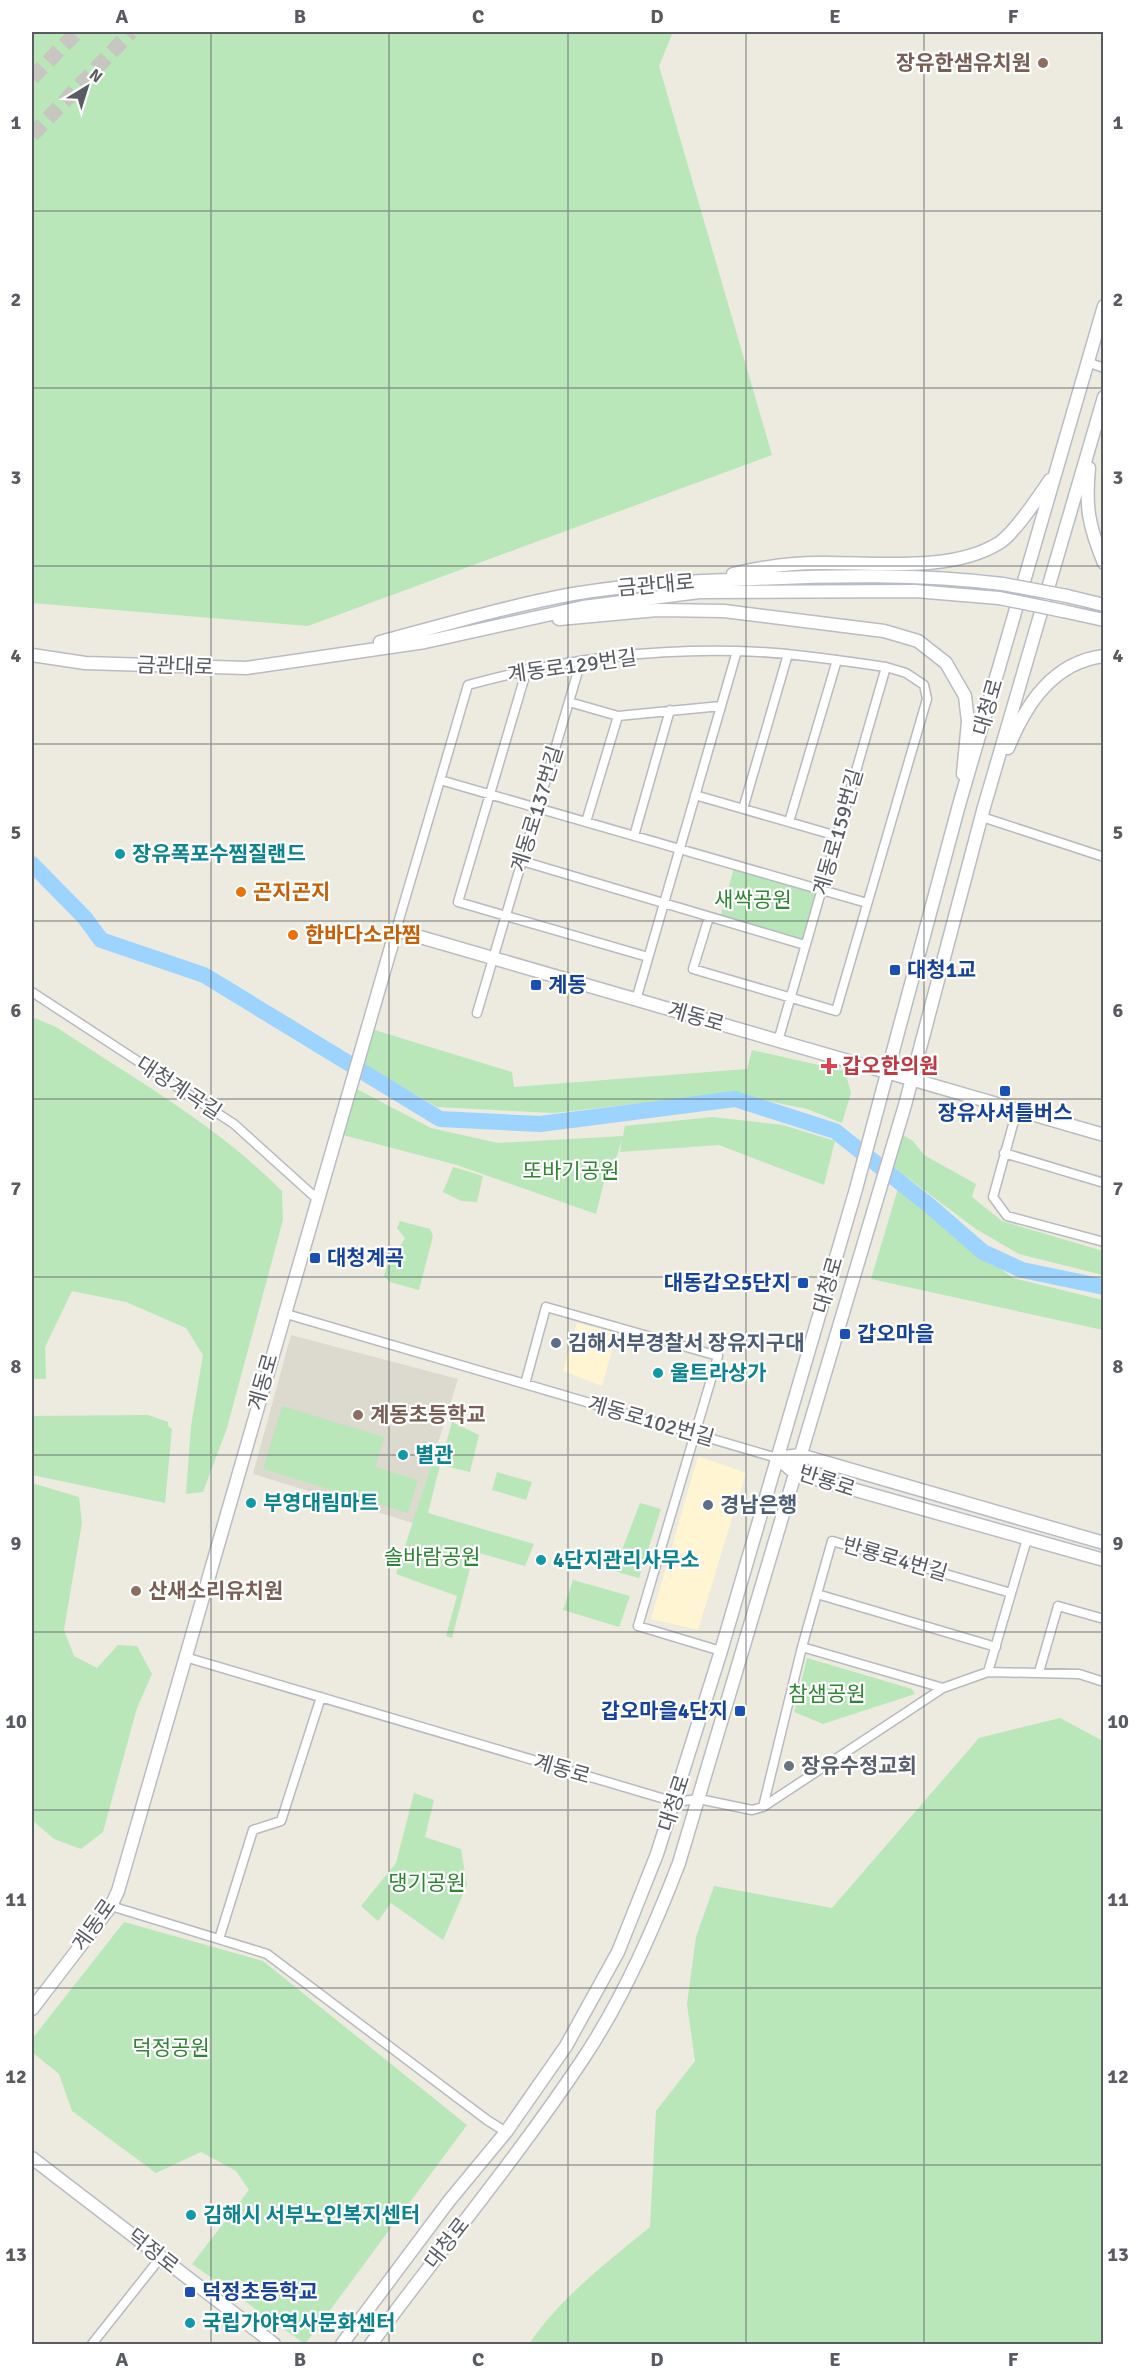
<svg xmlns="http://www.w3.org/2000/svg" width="1135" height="2376" viewBox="0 0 1135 2376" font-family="Signika,'Noto Sans KR',sans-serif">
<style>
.commercial{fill:#fff5d2}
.education{fill:#dcd9ce}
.green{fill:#b9e7b9}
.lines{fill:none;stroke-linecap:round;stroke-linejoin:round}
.river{stroke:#9dd3ff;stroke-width:16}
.highway-tunnel{stroke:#c8c6c0;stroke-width:15;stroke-dasharray:15 8;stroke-linecap:butt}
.street-casing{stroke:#b7bac0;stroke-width:11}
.secondary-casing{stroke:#b8bcc3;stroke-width:15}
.street{stroke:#fff;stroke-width:8}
.secondary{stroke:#fff;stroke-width:12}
.secondary-bridge-casing{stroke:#b8bcc3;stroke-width:15;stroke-linecap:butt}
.secondary-bridge{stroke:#fff;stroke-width:12}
.grid{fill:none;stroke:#585c62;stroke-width:1.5;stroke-opacity:0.55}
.education-dot{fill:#8d6e63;stroke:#fff;stroke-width:2}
.culture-dot{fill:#0f9aa8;stroke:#fff;stroke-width:2}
.food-dot{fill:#e8710a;stroke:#fff;stroke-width:2}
.transit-dot{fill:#1a4fb4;stroke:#fff;stroke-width:2}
.health-dot{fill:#e0444e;stroke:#fff;stroke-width:2}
.service-dot{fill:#5c6f8a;stroke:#fff;stroke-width:2}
.worship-dot{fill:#6b7280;stroke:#fff;stroke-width:2}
.labels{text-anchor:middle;stroke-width:4.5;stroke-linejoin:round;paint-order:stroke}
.education-label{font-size:21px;font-weight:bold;fill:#785e54;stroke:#fff;text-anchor:start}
.street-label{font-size:21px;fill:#585c62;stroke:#fff}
.culture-label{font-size:21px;font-weight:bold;fill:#0d838f;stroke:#fff;text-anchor:start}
.food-label{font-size:21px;font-weight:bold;fill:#c56008;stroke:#fff;text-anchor:start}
.park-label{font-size:21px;fill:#2d8532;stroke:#fff}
.transit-label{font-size:21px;font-weight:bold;fill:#164399;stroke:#fff;text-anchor:start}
.health-label{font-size:21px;font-weight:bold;fill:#be3a42;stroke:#fff;text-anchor:start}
.service-label{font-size:21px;font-weight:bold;fill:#4e5e75;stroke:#fff;text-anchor:start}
.worship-label{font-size:21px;font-weight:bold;fill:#5b616d;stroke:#fff;text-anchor:start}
.neatline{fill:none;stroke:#585c62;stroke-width:2}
.grid-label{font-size:20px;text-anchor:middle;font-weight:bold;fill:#585c62}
</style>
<rect width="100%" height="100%" fill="#edeadf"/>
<path class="commercial" d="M577,1323l40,10 -15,53 -39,-15z
M698,1456l48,17 -48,157 -47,-11z"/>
<path class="education" d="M291,1335l167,44 -45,144 -160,-49z"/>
<path class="green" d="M32,32h641l-14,34 113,389 -464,171 -276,-23z
M734,868l85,24 -14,50 -85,-24z
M32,1017l24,10c77,51 161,98 226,164l1,29 -56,208 -24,64 -17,2 5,-68 12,-71 -17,-27 -60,-26 -54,-11 -27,56 1,32h-14z
M368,1028l144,44 2,15 233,-18 5,-19 93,21 6,22 -9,30 -35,-14 -78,-16 -175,20 -117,-6 -75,-43z
M353,1087l78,41 67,15 125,-7 2,-10 87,-9 71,8 52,16 -11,44 -105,-40 -99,7 2,-12 -14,43 -4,-1 -8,32 -139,-49 -118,-31z
M898,1132l15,9 11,14 52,29 -4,13 30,24 101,30v24l-84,-21 -43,-25 -87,-65z
M453,1167l30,9 -6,26 -16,-1 -18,-9z
M899,1185l42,39 72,54 90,22v30l-232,-51z
M400,1221l30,8 3,7 -14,54 -29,-8 -6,-6 7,-23 4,1 10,-16 -8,-10z
M282,1406l102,31 -9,30 43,13 -10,33 -145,-44z
M148,1415l20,7v4l4,3 -7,74 -133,-28v-59z
M452,1422l27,13 -9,37 -30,-7 -12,48 106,31 -9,22 -49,-14v-7l-24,93 -6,-2 11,-40 -61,-22 40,-124 8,1z
M497,1472l35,10 -6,18 -34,-10z
M32,1483l47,14 3,26 -18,107 10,26 23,12 21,-23 19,1 15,28 -15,34 -34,124 -22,17 -27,-10 -22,-19z
M640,1503l21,6 -22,69 -25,-7z
M573,1580l57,16 -11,31 -56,-17z
M807,1658l105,31 3,5 -92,30 -29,-12z
M1060,1718l43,23v603h-574c32,-47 77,-81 121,-117l6,-116 39,-50 -8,-57 9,-67 18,-51 118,22 147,-170z
M414,1793l20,7 -9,37 36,12 6,36 -24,55 -52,-37 -13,18 -17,-15 35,-43z
M124,1922l139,39 204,164 -162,219 -113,-80 57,-74 -13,-19 -35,-19 -45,21 -84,-62 -13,-37 -27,-22v-13z"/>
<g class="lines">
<path class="river" d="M32,864l53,54 16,22 103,35 236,144 100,5 195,-25 100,32 95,75 53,46 39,18 82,17"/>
<path class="highway-tunnel" d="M32,78l45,-46
M32,135l99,-103"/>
<defs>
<path id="street" d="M1087,362l17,6
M527,669l-69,233 190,55
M569,702l49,14 103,-10
M440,780l427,123
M695,795l142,41
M743,809l45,-155
M982,817l122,40
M586,822l32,-106
M789,822l48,-162
M634,836l36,-126
M522,861l283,84
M396,930l72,-245c86,-24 178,-36 268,-34 50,1 101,9 150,16l20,6 18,12 3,14 -91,312 -143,-42 16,-52
M32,992l202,132 82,74
M636,1000l101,-349
M477,1013l104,-352
M778,1041l108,-374
M1017,1110l-24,87 14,19 97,26
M1004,1153l100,30
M283,1313l494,145
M525,1384l21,-77 172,49 -80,270 83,25
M817,1594l179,53
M802,1647l141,41
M185,1657l490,145 24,-3 53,11 11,-3 180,-119 45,-16 91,2 25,8
M988,1672l39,-133
M1039,1672l19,-66 46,13
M763,1807l39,-160 30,-106 179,52
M111,1906l156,48 220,166 19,12
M219,1939l34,-109 28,-9 40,-124
M92,2344l69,-87"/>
<path id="secondary" d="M1089,468c-4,39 0,59 15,95
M733,574c29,-7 57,-11 86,-11 55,-1 132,10 180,-20 16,-10 40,-47 51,-63
M1067,596l37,9
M1063,611l41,9
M559,619l98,-9 67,1 160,20 34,10 28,22 19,33 3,26 -5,52
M380,642c64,-17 128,-36 193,-48 60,-10 121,-13 181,-15 83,-4 166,-5 249,5
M32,655l53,8 161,5 179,-26 158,-35 116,-15 216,-1 84,7
M1008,748c18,-44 45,-86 96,-92
M777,1458l18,15 309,87
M777,1458l23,-3 304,88
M32,2009l79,-103 7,-15 278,-961 708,205
M32,2158l242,186
M342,2344l107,-143 57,-69 60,-86 52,-94 39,-98 64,-203 135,-462 103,-384 145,-499
M371,2344c70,-95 146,-186 212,-285 40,-60 70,-128 96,-196l226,-758 79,-298 120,-410"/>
</defs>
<use href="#street" class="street-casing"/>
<use href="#secondary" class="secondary-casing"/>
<use href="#street" class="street"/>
<use href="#secondary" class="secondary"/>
<defs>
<path id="secondary-bridge" d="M1003,584l64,12
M999,598l64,13"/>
</defs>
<use href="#secondary-bridge" class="secondary-bridge-casing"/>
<use href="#secondary-bridge" class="secondary-bridge"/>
</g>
<path class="grid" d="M211,32v2312M389,32v2312M568,32v2312M746,32v2312M924,32v2312M32,211h1072M32,388h1072M32,566h1072M32,744h1072M32,921h1072M32,1099h1072M32,1277h1072M32,1455h1072M32,1632h1072M32,1810h1072M32,1988h1072M32,2165h1072"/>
<g class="education-dot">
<circle cx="1043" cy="63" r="6"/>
<circle cx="358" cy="1415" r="6"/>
<circle cx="136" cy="1591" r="6"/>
</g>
<g class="culture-dot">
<circle cx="120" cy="854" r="6"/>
<circle cx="658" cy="1373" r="6"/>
<circle cx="403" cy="1455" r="6"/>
<circle cx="251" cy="1503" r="6"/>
<circle cx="541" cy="1560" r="6"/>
<circle cx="191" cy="2215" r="6"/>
<circle cx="190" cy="2323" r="6"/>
</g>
<g class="food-dot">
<circle cx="241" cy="892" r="6"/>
<circle cx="293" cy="935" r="6"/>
</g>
<g class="transit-dot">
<rect x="889" y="964" width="12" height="12" rx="3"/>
<rect x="530" y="979" width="12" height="12" rx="3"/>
<rect x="999" y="1085" width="12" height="12" rx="3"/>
<rect x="309" y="1252" width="12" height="12" rx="3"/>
<rect x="797" y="1277" width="12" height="12" rx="3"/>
<rect x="839" y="1328" width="12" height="12" rx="3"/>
<rect x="734" y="1705" width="12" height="12" rx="3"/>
<rect x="184" y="2286" width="12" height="12" rx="3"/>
</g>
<path class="health-dot" d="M826 1057h6v6h6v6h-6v6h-6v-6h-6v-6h6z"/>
<g class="service-dot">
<circle cx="556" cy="1343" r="6"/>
<circle cx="708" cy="1505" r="6"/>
</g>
<circle class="worship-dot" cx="789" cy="1766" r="6"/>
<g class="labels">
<g class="education-label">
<text x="1031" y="70" text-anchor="end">장유한샘유치원</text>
<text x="370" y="1422">계동초등학교</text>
<text x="148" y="1598">산새소리유치원</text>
</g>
<g class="street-label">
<text transform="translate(656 585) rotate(-5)" y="7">금관대로</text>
<text transform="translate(175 666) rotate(2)" y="7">금관대로</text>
<text transform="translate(572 666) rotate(-8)" y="7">계동로129번길</text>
<text transform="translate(988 707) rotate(-74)" y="7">대청로</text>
<text transform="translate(537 809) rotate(-73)" y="7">계동로137번길</text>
<text transform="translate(838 832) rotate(-74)" y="7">계동로159번길</text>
<text transform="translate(696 1017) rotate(16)" y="7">계동로</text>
<text transform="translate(179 1088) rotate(33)" y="7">대청계곡길</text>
<text transform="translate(828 1285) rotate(-74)" y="7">대청로</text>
<text transform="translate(263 1382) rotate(-74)" y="7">계동로</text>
<text transform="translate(651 1421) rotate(16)" y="7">계동로102번길</text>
<text transform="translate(827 1481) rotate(18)" y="7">반룡로</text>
<text transform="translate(895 1559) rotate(16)" y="7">반룡로4번길</text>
<text transform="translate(562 1769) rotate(16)" y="7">계동로</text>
<text transform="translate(674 1803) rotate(-72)" y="7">대청로</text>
<text transform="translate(94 1925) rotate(-55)" y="7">계동로</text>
<text transform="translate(447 2243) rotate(-52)" y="7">대청로</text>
<text transform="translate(153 2251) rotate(38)" y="7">덕정로</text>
</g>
<g class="culture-label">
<text x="132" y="861">장유폭포수찜질랜드</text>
<text x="670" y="1380">울트라상가</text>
<text x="415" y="1462">별관</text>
<text x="263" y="1510">부영대림마트</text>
<text x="553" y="1567">4단지관리사무소</text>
<text x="203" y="2222">김해시 서부노인복지센터</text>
<text x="202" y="2330">국립가야역사문화센터</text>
</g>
<g class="food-label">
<text x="253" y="899">곤지곤지</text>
<text x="305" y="942">한바다소라찜</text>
</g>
<g class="park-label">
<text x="753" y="907">새싹공원</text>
<text x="571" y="1178">또바기공원</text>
<text x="432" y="1564">솔바람공원</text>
<text x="827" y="1701">참샘공원</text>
<text x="427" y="1890">댕기공원</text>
<text x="171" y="2055">덕정공원</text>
</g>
<g class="transit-label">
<text x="907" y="977">대청1교</text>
<text x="548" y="992">계동</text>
<text x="1005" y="1120" text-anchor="middle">장유사셔틀버스</text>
<text x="327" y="1265">대청계곡</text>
<text x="791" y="1290" text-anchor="end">대동갑오5단지</text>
<text x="857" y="1341">갑오마을</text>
<text x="728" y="1718" text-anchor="end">갑오마을4단지</text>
<text x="202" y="2299">덕정초등학교</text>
</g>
<g class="health-label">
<text x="842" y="1073">갑오한의원</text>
</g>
<g class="service-label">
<text x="568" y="1350">김해서부경찰서 장유지구대</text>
<text x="720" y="1512">경남은행</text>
</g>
<g class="worship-label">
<text x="801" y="1773">장유수정교회</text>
</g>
</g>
<rect width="1135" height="2376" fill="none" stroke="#ffffff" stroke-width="66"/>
<g transform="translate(87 87) rotate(38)" stroke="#ffffff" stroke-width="4.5" paint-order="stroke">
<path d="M0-4.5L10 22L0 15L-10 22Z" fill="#585c62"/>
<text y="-9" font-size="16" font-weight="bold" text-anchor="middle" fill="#585c62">N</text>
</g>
<rect x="33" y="33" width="1069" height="2310" class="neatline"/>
<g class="grid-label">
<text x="122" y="23">A</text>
<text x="300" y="23">B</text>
<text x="478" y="23">C</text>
<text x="657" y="23">D</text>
<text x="835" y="23">E</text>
<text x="1013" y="23">F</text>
<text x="16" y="129">1</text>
<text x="1118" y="129">1</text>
<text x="16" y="306">2</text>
<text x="1118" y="306">2</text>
<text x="16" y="484">3</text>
<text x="1118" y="484">3</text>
<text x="16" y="662">4</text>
<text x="1118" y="662">4</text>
<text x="16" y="839">5</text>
<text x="1118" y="839">5</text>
<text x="16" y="1017">6</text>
<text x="1118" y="1017">6</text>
<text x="16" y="1195">7</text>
<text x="1118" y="1195">7</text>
<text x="16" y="1373">8</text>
<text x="1118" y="1373">8</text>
<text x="16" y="1550">9</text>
<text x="1118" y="1550">9</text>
<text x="16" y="1728">10</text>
<text x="1118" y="1728">10</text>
<text x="16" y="1906">11</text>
<text x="1118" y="1906">11</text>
<text x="16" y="2083">12</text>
<text x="1118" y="2083">12</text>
<text x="16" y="2261">13</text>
<text x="1118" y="2261">13</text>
<text x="122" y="2366">A</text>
<text x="300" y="2366">B</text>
<text x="478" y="2366">C</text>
<text x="657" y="2366">D</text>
<text x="835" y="2366">E</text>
<text x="1013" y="2366">F</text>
</g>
</svg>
